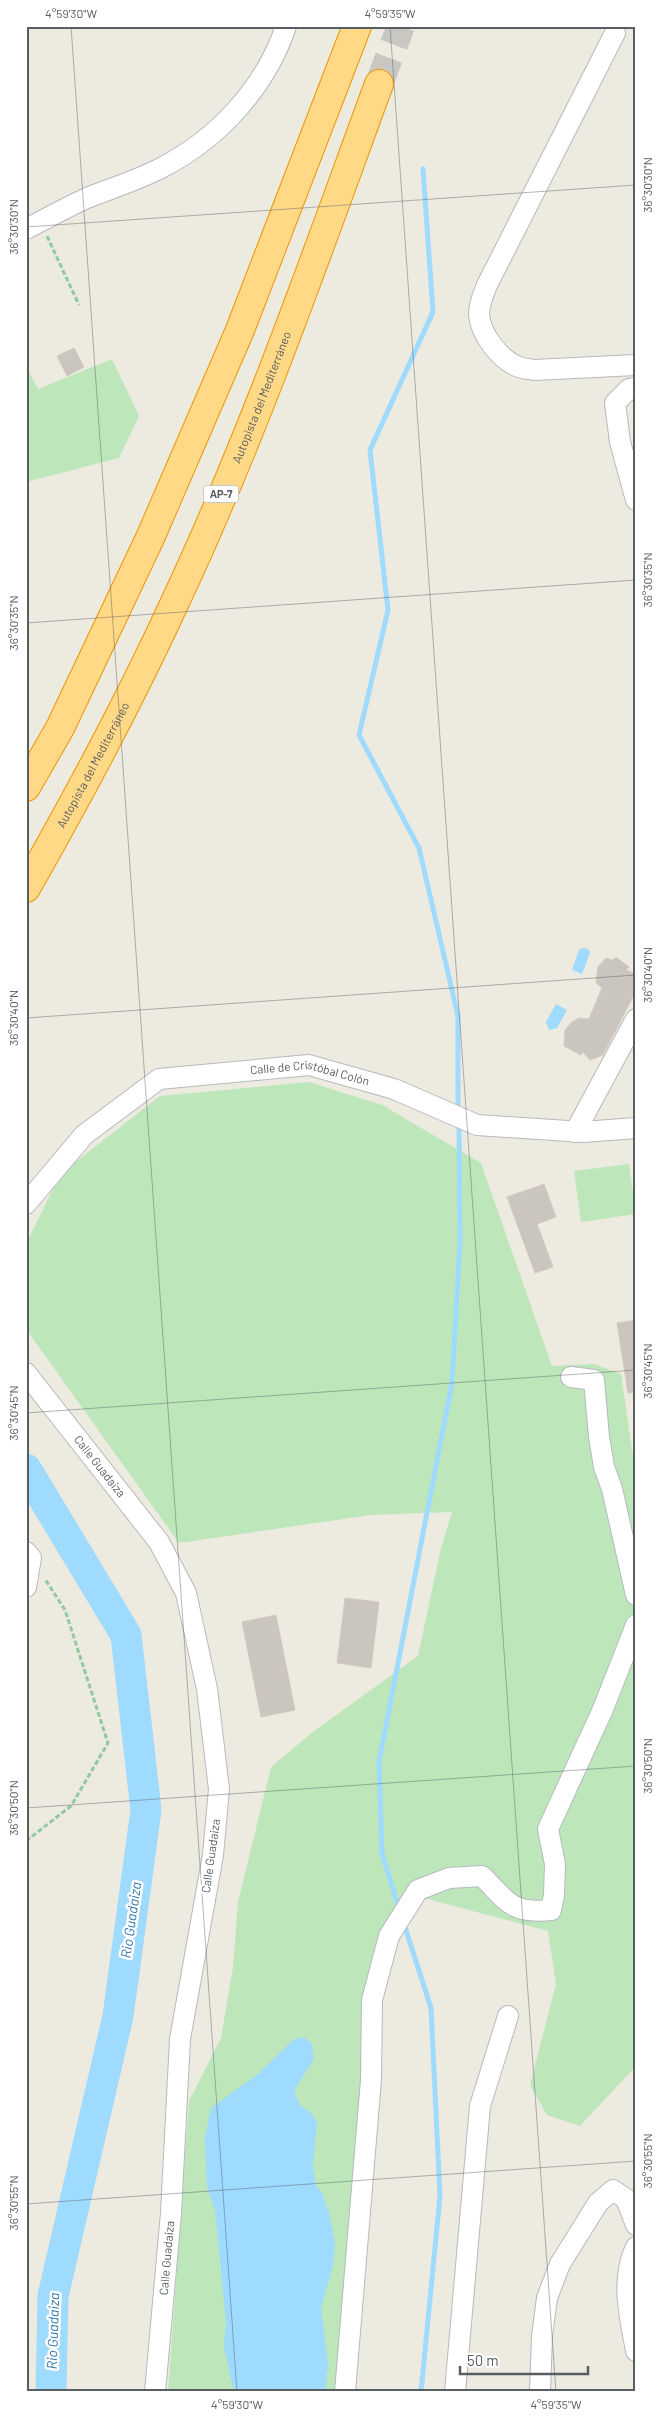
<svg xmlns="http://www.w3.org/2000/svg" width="662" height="2418" viewBox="0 0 662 2418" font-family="Barlow,sans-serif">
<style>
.green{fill:#bde7ba}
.water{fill:#9fdaff}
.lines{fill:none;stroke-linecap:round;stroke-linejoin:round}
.stream{stroke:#9fdaff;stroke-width:5}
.river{stroke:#9fdaff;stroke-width:31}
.building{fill:#cac6bf;stroke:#d2cbbe}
.highway-tunnel{stroke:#c8c7c1;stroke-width:28;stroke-dasharray:28 14;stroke-linecap:butt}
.minor-casing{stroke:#b6b9be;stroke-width:22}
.highway-casing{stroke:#ee9600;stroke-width:30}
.path{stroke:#93c99f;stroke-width:3;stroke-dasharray:5 2.5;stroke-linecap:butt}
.minor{stroke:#fff;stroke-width:20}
.highway{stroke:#ffd986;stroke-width:28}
.ticks{fill:none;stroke:#595e63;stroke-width:1;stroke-opacity:0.45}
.labels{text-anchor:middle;stroke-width:5;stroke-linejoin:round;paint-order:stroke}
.shield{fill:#fff;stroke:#8b8e92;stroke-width:1}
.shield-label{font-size:11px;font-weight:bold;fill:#595e63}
.street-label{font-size:12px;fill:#595e63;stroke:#fff}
.water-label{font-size:14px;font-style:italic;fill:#3476ae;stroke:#fff}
.neatline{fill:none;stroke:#595e63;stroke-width:2}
.ticks-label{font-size:12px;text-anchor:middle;fill:#595e63}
</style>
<rect width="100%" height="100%" fill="#edeae0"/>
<path class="green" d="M112,359l27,57 -20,42 -93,24v-116l12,23z
M309,1082l73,23 99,58 71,203 42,-2 27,10 15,103v589l-56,60 -33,-11 -17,-30 26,-101 -8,-53 -124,-33 -34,52 -10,61 -29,381h-183l21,-291 32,-63 12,-71 5,-65 33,-135 43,-36 104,-75 23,-108 11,-36 -81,3 -192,28 -153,-214v-85l34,-70 100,-78z
M629,1164l7,50 -55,8 -7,-51z"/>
<path class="water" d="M582,948l6,1 2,4 -8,21 -10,-4 7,-20z
M556,1004l11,6 -10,18 -8,2 -3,-8z
M304,2037l8,7 2,15 -19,30v6l6,11 11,8 5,9 -4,42 3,21 6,7 7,20 6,31 -2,21 -12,43 7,57 -3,27h-89l-3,-4 -9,-41 2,-25 -11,-111 -8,-24 -2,-50 6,-29 47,-34 35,-34z"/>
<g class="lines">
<path class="stream" d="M423,169l10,143 -63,138 18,160 -29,125 60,113 39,168v95
M399,1908l-17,-54 -3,-92 73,-379 8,-141 -1,-120
M404,1924l27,84 9,188 -19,196"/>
<path class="river" d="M26,1469l100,166 20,175 -28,206 -65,280 -2,96"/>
</g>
<path class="building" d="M74,348l10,19 -17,9 -10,-20z
M616,957l13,10 -3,3 10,4v17l-33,64 -13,5 -7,-8 -2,3 -17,-9 1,-16 7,-8 7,-4 10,1 13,-31 -6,-5 2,-16 8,-9 7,2z
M544,1184l12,33 -19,7 16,43 -18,6 -28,-76z
M636,1320v72l-8,1 -11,-70z
M345,1598l34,4 -8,66 -34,-5z
M276,1615l19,95 -34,7 -19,-95z"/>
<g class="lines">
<path class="highway-tunnel" d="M379,84l22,-58"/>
<defs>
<g id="minor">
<path d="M615,33l-128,252c-4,10 -8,19 -8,30 2,20 21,45 40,52 4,2 11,2 15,3l102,-5"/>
<path d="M26,229c20,-10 41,-22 61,-31 25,-10 51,-18 74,-30 57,-29 105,-81 125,-142"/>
<path d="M636,388l-7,1 -14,14 5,39 16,58"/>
<path d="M575,1132l61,-113"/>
<path id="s1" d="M26,1204l58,-69 75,-56 150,-14 85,24 83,36 106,7 53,-4"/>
<path id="s2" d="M26,1373l133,169 27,51 21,96 12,100 -6,66 -33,184 -9,174 -16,179"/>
<path d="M571,1377l23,3 5,57 5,30 8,22 24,106"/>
<path d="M26,1552l5,6 -5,29"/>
<path d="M636,2247c-16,32 -6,71 0,104"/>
<path d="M345,2392l26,-312 1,-80 17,-64 29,-46 31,-12 33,-2c26,26 29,38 69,34l3,-15 1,-31 -7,-35 55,-120 33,-84"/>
<path d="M455,2392l25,-286 28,-90"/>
<path d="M540,2392l2,-56 5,-38 13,-34 38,-61 15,-13 13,9 10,26"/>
</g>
<g id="highway">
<path d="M26,787l34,-59 90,-190 90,-208 117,-304"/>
<path id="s3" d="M26,888c53,-93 104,-188 149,-286 79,-168 140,-344 204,-518"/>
</g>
</defs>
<use href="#minor" class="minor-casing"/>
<use href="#highway" class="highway-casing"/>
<path class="path" d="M47,236l32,69
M26,1841l45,-35 37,-63 -43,-133 -20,-31"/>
<use href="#minor" class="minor"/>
<use href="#highway" class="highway"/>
</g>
<path class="ticks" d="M71,26l166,2366M390,26l166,2366M26,227l610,-42M26,623l610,-43M26,1018l610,-43M26,1413l610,-43M26,1808l610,-42M26,2204l610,-43"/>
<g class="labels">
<rect class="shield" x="203.5" y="485.5" width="35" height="17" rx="4"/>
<g class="shield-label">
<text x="221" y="498">AP-7</text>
</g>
<g class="street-label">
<text dy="4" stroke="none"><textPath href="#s3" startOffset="545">Autopista del Mediterráneo</textPath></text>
<text dy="4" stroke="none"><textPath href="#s3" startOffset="140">Autopista del Mediterráneo</textPath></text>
<text dy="4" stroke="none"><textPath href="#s1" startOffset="336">Calle de Cristóbal Colón</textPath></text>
<text dy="4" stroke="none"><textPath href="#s2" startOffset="119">Calle Guadaiza</textPath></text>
<text transform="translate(211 1856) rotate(-82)" y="4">Calle Guadaiza</text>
<text transform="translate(167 2258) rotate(-85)" y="4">Calle Guadaiza</text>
</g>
<g class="water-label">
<text transform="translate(131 1920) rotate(-82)" y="5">Rio Guadaiza</text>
<text transform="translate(53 2331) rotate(-88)" y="5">Rio Guadaiza</text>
</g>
</g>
<rect width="662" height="2418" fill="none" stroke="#ffffff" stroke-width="55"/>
<path d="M460 2366v8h128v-8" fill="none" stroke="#595e63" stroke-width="2.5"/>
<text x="467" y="2366" font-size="15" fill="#595e63" stroke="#ffffff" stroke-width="4" paint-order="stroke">50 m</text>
<rect x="28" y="28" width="606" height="2362" class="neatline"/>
<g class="ticks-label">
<text x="71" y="18">4°59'30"W</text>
<text x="390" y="18">4°59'35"W</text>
<text transform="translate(648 185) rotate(-90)" y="4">36°30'30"N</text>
<text transform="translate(14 227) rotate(-90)" y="4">36°30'30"N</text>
<text transform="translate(648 580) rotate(-90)" y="4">36°30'35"N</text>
<text transform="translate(14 623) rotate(-90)" y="4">36°30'35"N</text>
<text transform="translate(648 975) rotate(-90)" y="4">36°30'40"N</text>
<text transform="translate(14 1018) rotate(-90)" y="4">36°30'40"N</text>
<text transform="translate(648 1371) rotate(-90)" y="4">36°30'45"N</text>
<text transform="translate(14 1413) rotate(-90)" y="4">36°30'45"N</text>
<text transform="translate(648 1766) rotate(-90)" y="4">36°30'50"N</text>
<text transform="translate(14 1808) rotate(-90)" y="4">36°30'50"N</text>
<text transform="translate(648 2161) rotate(-90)" y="4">36°30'55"N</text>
<text transform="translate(14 2203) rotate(-90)" y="4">36°30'55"N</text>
<text x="237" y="2409">4°59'30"W</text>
<text x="556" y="2409">4°59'35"W</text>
</g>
</svg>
